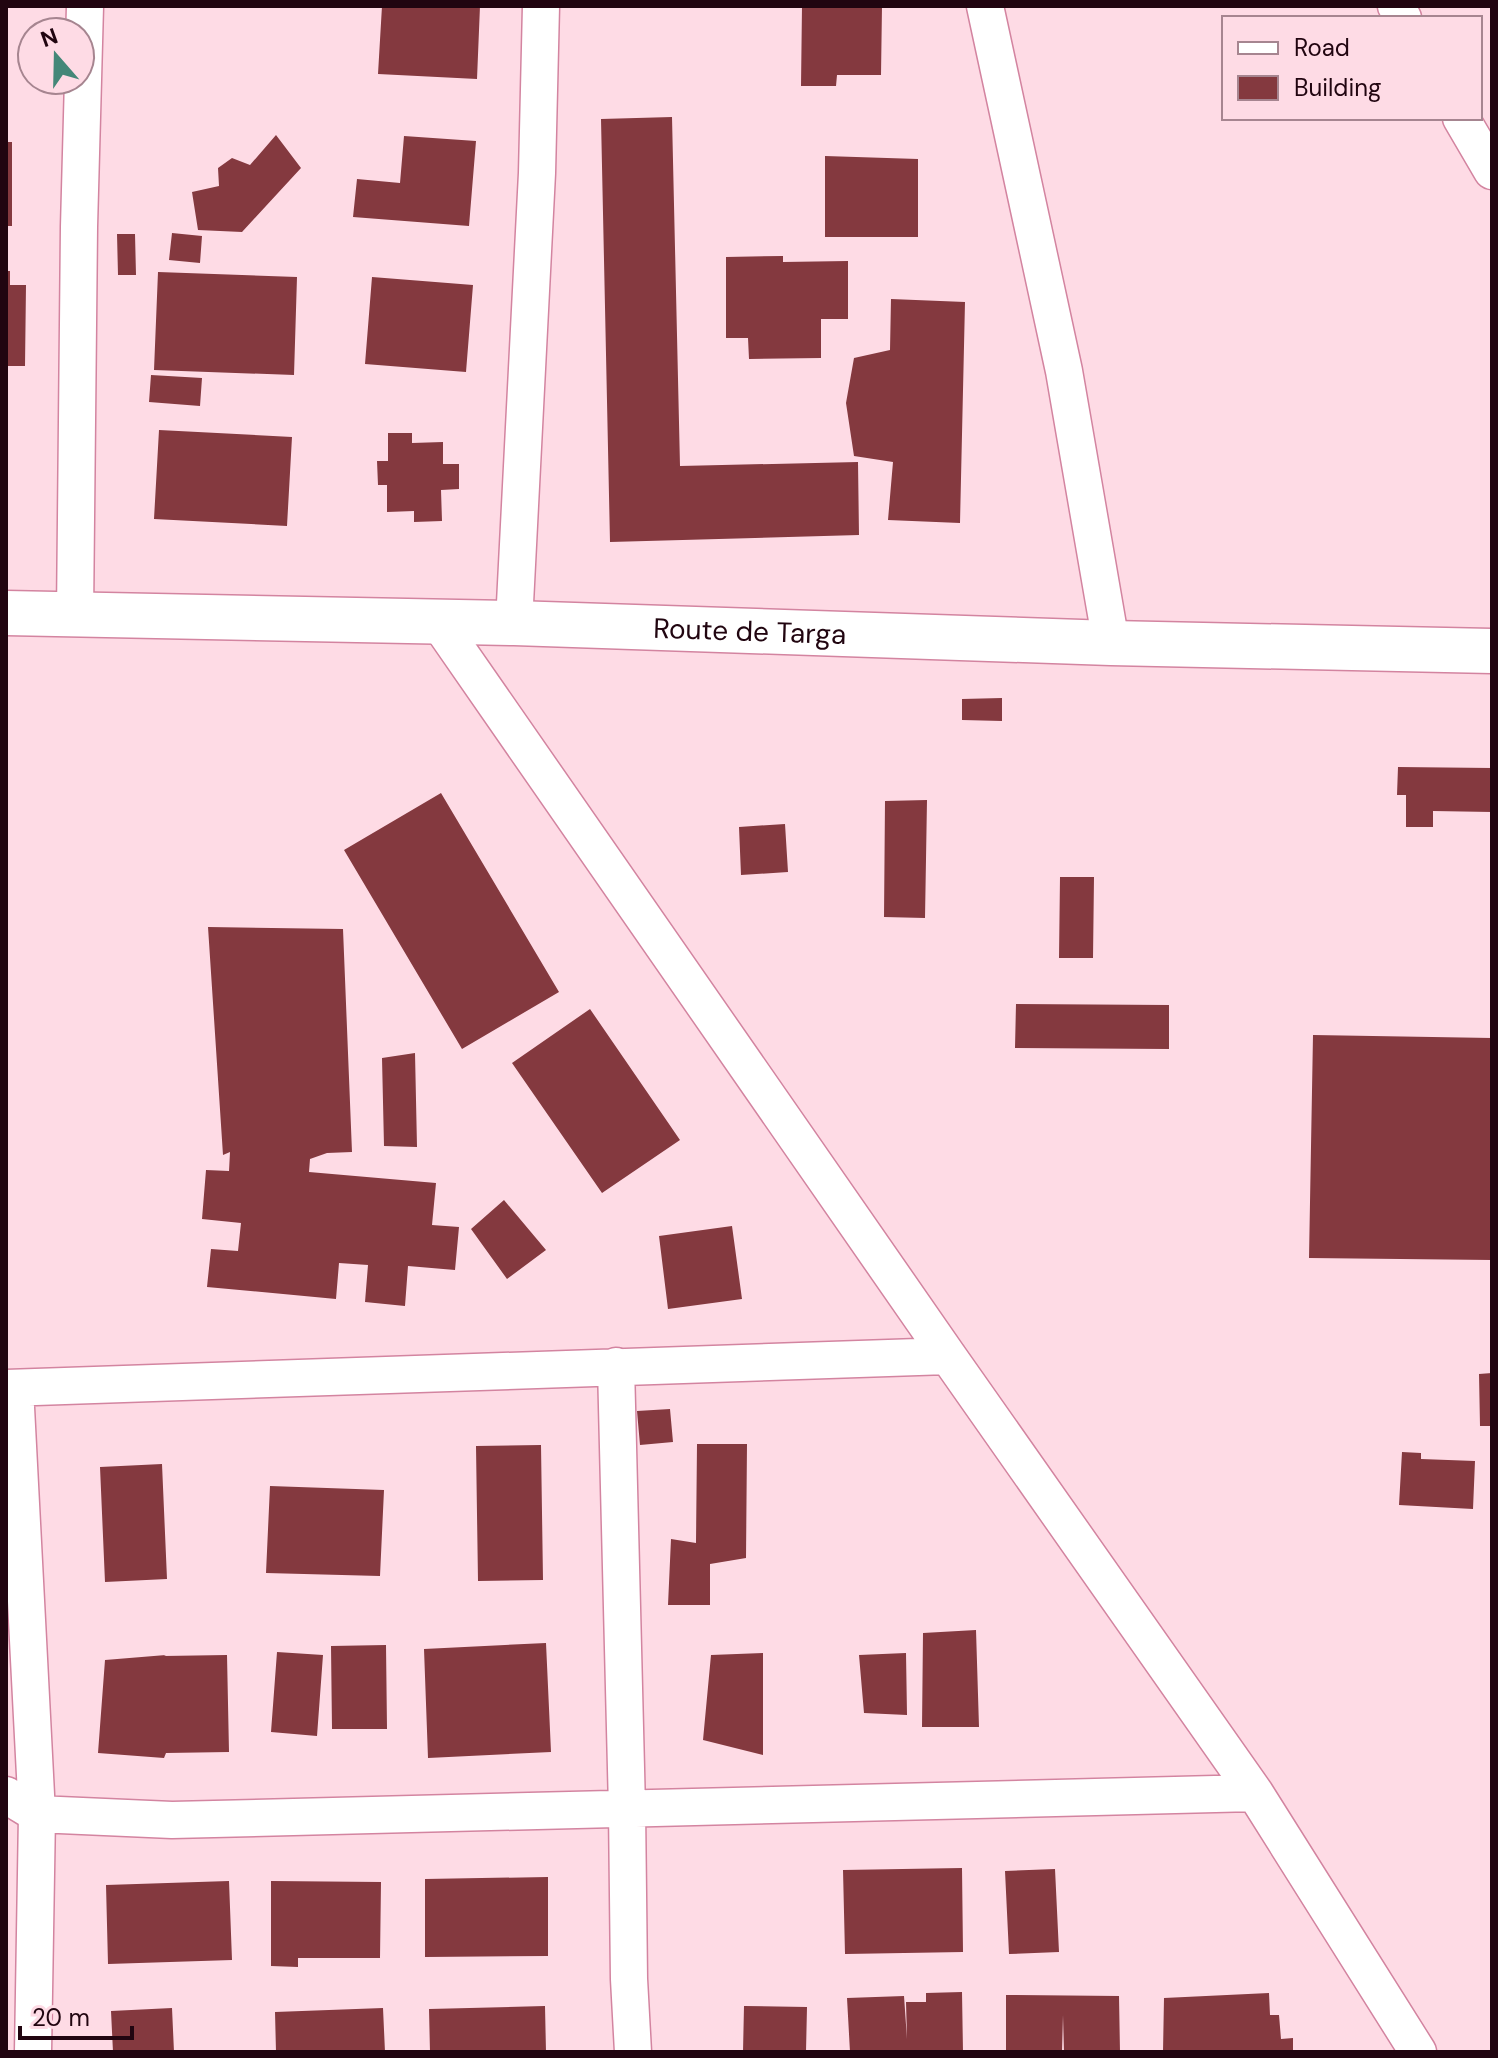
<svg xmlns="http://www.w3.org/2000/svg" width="1498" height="2058" viewBox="0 0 1498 2058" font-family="'DM Sans',sans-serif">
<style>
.building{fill:#84393f}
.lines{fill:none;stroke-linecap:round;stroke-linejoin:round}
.minor-casing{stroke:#d384a0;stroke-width:39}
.secondary-casing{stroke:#d384a0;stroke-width:47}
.minor{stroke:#fff;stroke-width:36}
.secondary{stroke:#fff;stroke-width:44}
.labels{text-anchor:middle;stroke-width:8;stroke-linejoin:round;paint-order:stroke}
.street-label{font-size:28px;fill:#210510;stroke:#fedbe5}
</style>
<rect width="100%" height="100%" fill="#fedbe5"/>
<path class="building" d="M382,6h98l-3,73 -99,-5z
M802,6h80l-1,69h-44l-1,11h-35z
M672,117l8,349 178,-4 1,73 -249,7 -9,-423z
M276,135l25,33 -59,64 -44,-2 -6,-38 27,-6 -1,-18 14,-10 18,7z
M404,136l72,5 -7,85 -116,-9 4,-38 43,4z
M6,142h6v84h-6z
M825,156l93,3v78h-93z
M172,233l30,3 -2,27 -31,-3z
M117,234h18l1,41h-18z
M783,256v6l65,-1v58h-27v39l-72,1 -1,-21h-22v-81z
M6,271h4v14h16l-1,81h-19z
M158,272l139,5 -3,98 -140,-5z
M372,277l101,8 -7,87 -101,-8z
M891,299l74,3 -5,221 -72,-3 5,-58 -39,-6 -8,-53 8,-45 36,-8z
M151,375l51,3 -2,28 -51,-4z
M159,430l133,7 -5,89 -133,-7z
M388,433h24v10l31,-1v22h16v25l-18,1 1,31 -28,1v-11l-27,1v-27h-9l-1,-24h11z
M1002,698v23l-40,-1v-21z
M1398,767l94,1v44l-59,-1v16h-27v-32h-9z
M441,793l118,199 -97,57 -118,-199z
M927,800l-2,118 -41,-1 1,-116z
M785,824l3,48 -47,3 -2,-48z
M1060,877h34l-1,81h-34z
M208,927l135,2 9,223 -25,1 -17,6 -1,13 127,11 -4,42 27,2 -4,43 -47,-4 -3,40 -40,-4 3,-37 -29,-2 -3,36 -129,-12 4,-38 27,2 3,-28 -39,-4 4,-49 23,1 1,-19 -7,3z
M1016,1004l153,1v44l-154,-1z
M590,1009l90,131 -78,53 -90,-130z
M1313,1035l179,3v222l-183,-2z
M415,1053l2,94 -33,-1 -2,-88z
M504,1200l42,50 -39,29 -36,-50z
M732,1226l10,73 -74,10 -9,-73z
M1492,1373v53h-12l-1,-52z
M670,1409l3,33 -33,3 -3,-34z
M697,1444h50l-1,114 -36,6v41h-42l3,-66 25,4z
M541,1445l2,135 -65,1 -2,-135z
M1402,1452l19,1v6l54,2 -2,48 -74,-4z
M162,1464l5,115 -62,3 -5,-115z
M270,1486l114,4 -4,86 -114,-3z
M976,1630l3,97h-57l1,-94z
M546,1643l5,109 -123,6 -4,-109z
M386,1645l1,84h-55l-1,-83z
M277,1652l46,3 -6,81 -46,-4z
M763,1653v102l-60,-15 8,-85z
M906,1653l1,62 -43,-2 -5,-58z
M166,1655l-2,1 63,-1 2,97 -63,1 -2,5 -66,-5 7,-93z
M962,1868l1,84 -118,2 -2,-84z
M1055,1869l4,83 -50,2 -4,-83z
M548,1877v79l-123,1v-78z
M229,1881l3,79 -124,4 -2,-79z
M271,1881l110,1 -1,76h-82v9l-27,-1z
M962,1992l1,60h-113l-3,-54 57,-2 3,43 -1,-37h20v-9z
M1269,1993l1,22h9l2,24 12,-1v14h-130l1,-54z
M1006,1995l113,1 1,56h-56l-1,-37 -1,37h-56z
M545,2006l1,46h-116l-1,-43z
M744,2006l63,1 -1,45h-63z
M172,2008l2,44h-61l-2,-41z
M383,2008l2,44h-109l-1,-40z"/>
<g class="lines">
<defs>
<path id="minor" d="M985,6l79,365 47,272
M1396,6l7,12
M1461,118l31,53
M75,615l4,-388 6,-221
M439,623l509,733 307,437 163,259
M514,623l23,-450 4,-167
M616,1366l11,443 2,170 4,73
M6,1388l942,-32
M15,1388l22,426 -4,238
M6,1795l31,19 135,6 1083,-27"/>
<g id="secondary">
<path id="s1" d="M6,613l508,10 597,20 381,8"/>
</g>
</defs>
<use href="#minor" class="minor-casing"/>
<use href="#secondary" class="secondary-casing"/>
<use href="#minor" class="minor"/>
<use href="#secondary" class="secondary"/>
</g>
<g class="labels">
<g class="street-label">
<text dy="10" stroke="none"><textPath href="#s1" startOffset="744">Route de Targa</textPath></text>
</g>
</g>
<rect width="1498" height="2058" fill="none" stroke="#210510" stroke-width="16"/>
<rect x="1222" y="16" width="260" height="104" fill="#fedbe5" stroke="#a68590" stroke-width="2"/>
<rect x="1238" y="42" width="40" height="12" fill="#ffffff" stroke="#a68590" stroke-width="2"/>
<text x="1294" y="56" font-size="24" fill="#210510">Road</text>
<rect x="1238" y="76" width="40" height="24" fill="#84393f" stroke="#a68590" stroke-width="2"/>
<text x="1294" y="96" font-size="24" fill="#210510">Building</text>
<g transform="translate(56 56) rotate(340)"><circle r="38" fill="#fedbe5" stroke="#a68590" stroke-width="2"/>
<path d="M0-6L14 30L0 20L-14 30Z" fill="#448778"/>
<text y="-12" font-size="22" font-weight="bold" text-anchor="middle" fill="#210510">N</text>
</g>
<path d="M20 2026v12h112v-12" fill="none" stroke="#210510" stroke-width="4"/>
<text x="32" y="2026" font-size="24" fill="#210510" stroke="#fedbe5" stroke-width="6" paint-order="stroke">20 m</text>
</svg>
